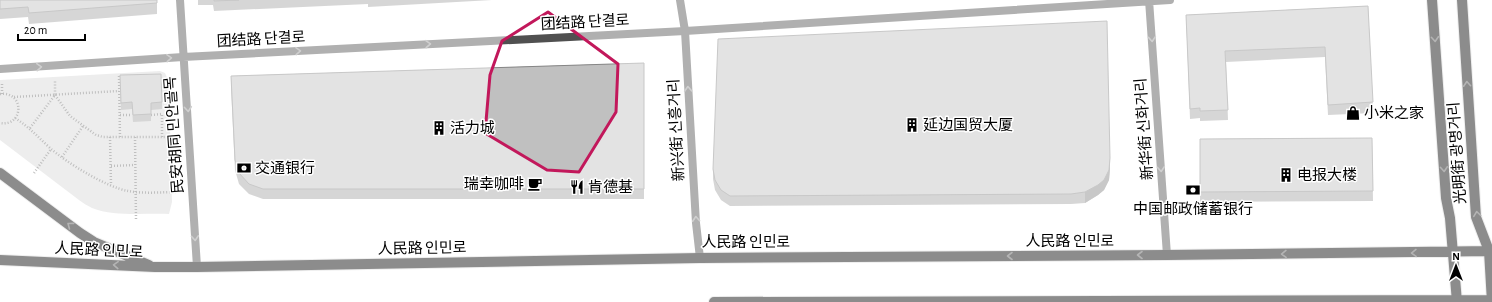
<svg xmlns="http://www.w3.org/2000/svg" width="1492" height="302" viewBox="0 0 1492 302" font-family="'Alegreya Sans','Noto Sans SC','Noto Sans KR',sans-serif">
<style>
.green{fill:#d7d7d7}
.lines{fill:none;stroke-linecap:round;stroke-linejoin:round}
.primary-casing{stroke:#dbdbdb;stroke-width:12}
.path{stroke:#727272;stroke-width:2.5;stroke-dasharray:1 2;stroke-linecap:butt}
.minor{stroke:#505050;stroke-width:8}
.primary{stroke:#000;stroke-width:10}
.wall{fill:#a5a5a5}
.shaded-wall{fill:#868686}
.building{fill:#c0c0c0;stroke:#868686}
.oneway{stroke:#969696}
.oneway2{stroke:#595959}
.marked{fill:none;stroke:#c2185b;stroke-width:3;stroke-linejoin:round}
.labels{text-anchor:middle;stroke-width:3;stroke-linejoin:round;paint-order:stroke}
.street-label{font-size:15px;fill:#000;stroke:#fff}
.poi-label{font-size:15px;fill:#000;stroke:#fff;text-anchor:start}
</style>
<rect width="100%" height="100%" fill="#fff"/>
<path class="green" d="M160,71l5,2 4,9 3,120 -3,12c-24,-1 -54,3 -77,-6 -4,-2 -9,-5 -13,-8l-79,-60v-60z"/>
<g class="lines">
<defs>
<path id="primary" d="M1432,0l14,198 4,20 7,84
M1462,0l14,217 13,34 3,51
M0,173l80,60 14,9 55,23
M0,260l155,7h42l503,-9 467,-3 325,-4
M714,302l778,-2"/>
</defs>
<use href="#primary" class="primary-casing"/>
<path class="path" d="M119,76l1,61
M2,84v10
M0,94c25,-3 24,33 0,29
M55,95l15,21 26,19 7,2h70
M14,97l105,-6
M120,115h12
M151,115l11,-1v23
M15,118c14,9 23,19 35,30 17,15 56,39 78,43 16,3 34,1 50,1
M30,128l25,-33v-15
M110,137l1,48
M135,137l1,83
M62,157l21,-31
M111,166l24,-1
M34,173l17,-24"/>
<path class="minor" d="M180,0l17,267
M680,0l5,31 11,192 4,35
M1149,0l18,255
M0,69l183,-12 502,-26 485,-31"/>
<use href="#primary" class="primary"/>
</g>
<path class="wall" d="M0,0l157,3v11l-128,10 -1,-7 -28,2z
M198,0h294l-124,7v-3l-154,7 -1,-6h-15z
M1368,6l5,107 -45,2 -3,-58 -99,5 2,58 -28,1v-3l-10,1 -4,-104z
M644,63v136h-381l-14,-5 -10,-10 -4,-14 -4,-83v-11z
M120,82l42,20v7l-11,1v11l-18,1 -1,-13 -11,1z
M1372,138l1,63 -173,1v-63z
M1110,168l-1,12 -5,10 -6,5 -13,8 -14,1 -341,2 -9,-6 -6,-10 -2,-11v-10z"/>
<path class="shaded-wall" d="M1110,158v10l-1,12 -5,10 -6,5 -13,8v-11z"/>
<path class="building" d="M0,0h157v3l-128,10 -1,-6 -28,2z
M214,0h25l-25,1z
M1368,6l5,96 -45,3 -3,-58 -100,4 3,59 -28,1v-3l-10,1 -4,-94z
M1107,21l3,137 -1,12 -5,10 -6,5 -13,7 -14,2 -341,2 -9,-6 -6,-10 -2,-11 5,-130z
M644,63v126h-381l-14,-5 -10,-11 -4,-13 -4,-84z
M161,74l1,28 -11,1v11l-18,1 -1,-13 -11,1 -1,-28z
M1372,138l1,53 -173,1v-53z"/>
<defs><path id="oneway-chevron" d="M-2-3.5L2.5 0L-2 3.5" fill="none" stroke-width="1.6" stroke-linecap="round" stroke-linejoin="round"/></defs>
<g class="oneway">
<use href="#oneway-chevron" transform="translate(1152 39) rotate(86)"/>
<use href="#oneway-chevron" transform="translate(428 44) rotate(-3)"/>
<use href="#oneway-chevron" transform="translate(298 51) rotate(-3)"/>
<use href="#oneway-chevron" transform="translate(169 58) rotate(-4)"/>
<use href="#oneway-chevron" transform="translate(39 67) rotate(-4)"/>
<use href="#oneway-chevron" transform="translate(688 89) rotate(-93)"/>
<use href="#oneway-chevron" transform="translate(188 109) rotate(85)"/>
<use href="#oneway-chevron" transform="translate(1161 169) rotate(86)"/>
<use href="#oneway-chevron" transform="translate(696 219) rotate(-94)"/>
<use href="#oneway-chevron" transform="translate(195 238) rotate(86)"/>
</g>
<g class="oneway2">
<use href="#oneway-chevron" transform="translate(1435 39) rotate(86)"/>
<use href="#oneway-chevron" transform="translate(1467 84) rotate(-94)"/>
<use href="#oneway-chevron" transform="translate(1444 169) rotate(86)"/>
<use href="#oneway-chevron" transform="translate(1477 214) rotate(-98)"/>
<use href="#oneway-chevron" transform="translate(70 225) rotate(-143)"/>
<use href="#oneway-chevron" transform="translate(1414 253) rotate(179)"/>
<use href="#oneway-chevron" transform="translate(1284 254) rotate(179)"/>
<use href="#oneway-chevron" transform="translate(1140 255) rotate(180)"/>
<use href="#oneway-chevron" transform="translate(1010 256) rotate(180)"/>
<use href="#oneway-chevron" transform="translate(116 265) rotate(-177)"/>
</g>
<path d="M0 0H1492V302H0ZM548,12l70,52 -2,48 -37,60 -32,-2 -62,-37 5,-58 12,-34z" fill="#fff" fill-opacity=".55" fill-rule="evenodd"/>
<path class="marked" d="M548,12l70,52 -2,48 -37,60 -32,-2 -62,-37 5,-58 12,-34z"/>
<defs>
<symbol id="shop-bare" viewBox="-9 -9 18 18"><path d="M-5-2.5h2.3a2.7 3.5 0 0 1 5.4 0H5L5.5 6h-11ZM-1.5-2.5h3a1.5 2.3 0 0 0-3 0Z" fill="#000" stroke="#fff" stroke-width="2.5" paint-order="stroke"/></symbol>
<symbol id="building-bare" viewBox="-9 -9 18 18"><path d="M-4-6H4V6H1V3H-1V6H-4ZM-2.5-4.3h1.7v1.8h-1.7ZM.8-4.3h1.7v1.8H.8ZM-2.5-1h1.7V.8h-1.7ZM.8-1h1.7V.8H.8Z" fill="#000" stroke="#fff" stroke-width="2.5" paint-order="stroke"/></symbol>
<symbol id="bank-bare" viewBox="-9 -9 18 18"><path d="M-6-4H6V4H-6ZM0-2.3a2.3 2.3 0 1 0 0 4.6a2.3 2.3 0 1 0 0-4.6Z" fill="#000" stroke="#fff" stroke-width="2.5" paint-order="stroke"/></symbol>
<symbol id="cafe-bare" viewBox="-9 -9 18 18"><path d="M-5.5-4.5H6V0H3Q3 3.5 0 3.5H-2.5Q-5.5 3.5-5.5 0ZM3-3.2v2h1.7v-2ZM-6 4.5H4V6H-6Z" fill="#000" stroke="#fff" stroke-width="2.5" paint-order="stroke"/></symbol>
<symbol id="restaurant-bare" viewBox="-9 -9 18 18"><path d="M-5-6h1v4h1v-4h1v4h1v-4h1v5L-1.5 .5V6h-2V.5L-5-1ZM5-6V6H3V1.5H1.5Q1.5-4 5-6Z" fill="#000" stroke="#fff" stroke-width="2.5" paint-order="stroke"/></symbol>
</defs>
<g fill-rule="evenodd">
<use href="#shop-bare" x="1343" y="103" width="20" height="20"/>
<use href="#building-bare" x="902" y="115" width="20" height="20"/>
<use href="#building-bare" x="429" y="118" width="20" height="20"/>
<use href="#bank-bare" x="234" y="158" width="20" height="20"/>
<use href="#building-bare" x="1276" y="165" width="20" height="20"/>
<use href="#cafe-bare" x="525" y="174" width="20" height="20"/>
<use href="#restaurant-bare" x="567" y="177" width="20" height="20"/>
<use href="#bank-bare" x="1183" y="180" width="20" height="20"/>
</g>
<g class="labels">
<g class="street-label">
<text transform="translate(585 22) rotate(-3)" y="5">团结路 단결로</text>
<text transform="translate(261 39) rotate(-3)" y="5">团结路 단결로</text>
<text transform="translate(1144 129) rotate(-94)" y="5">新华街 신화거리</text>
<text transform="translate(676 130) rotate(-93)" y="5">新兴街 신흥거리</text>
<text transform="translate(174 135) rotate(-94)" y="5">民安胡同 민안골목</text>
<text transform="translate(1457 153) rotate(-94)" y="5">光明街 광명거리</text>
<text x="1070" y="246">人民路 인민로</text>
<text x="746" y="247">人民路 인민로</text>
<text transform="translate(422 248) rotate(-1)" y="5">人民路 인민로</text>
<text transform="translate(99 250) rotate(3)" y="5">人民路 인민로</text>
</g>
<g class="poi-label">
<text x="1364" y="118">小米之家</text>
<text x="923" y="130">延边国贸大厦</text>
<text x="450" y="133">活力城</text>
<text x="255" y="173">交通银行</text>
<text x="1297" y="180">电报大楼</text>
<text x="524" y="189" text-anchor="end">瑞幸咖啡</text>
<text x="588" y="192">肯德基</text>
<text x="1193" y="214" text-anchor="middle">中国邮政储蓄银行</text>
</g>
</g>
<g transform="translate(1456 266)" stroke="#ffffff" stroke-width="3" paint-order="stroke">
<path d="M0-3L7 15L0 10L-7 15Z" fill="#000000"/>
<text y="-6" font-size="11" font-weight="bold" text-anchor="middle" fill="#000000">N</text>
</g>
<path d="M18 34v6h67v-6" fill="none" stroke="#000000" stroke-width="2"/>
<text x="24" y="34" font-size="12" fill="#000000" stroke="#ffffff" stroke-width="3" paint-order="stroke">20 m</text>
</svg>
